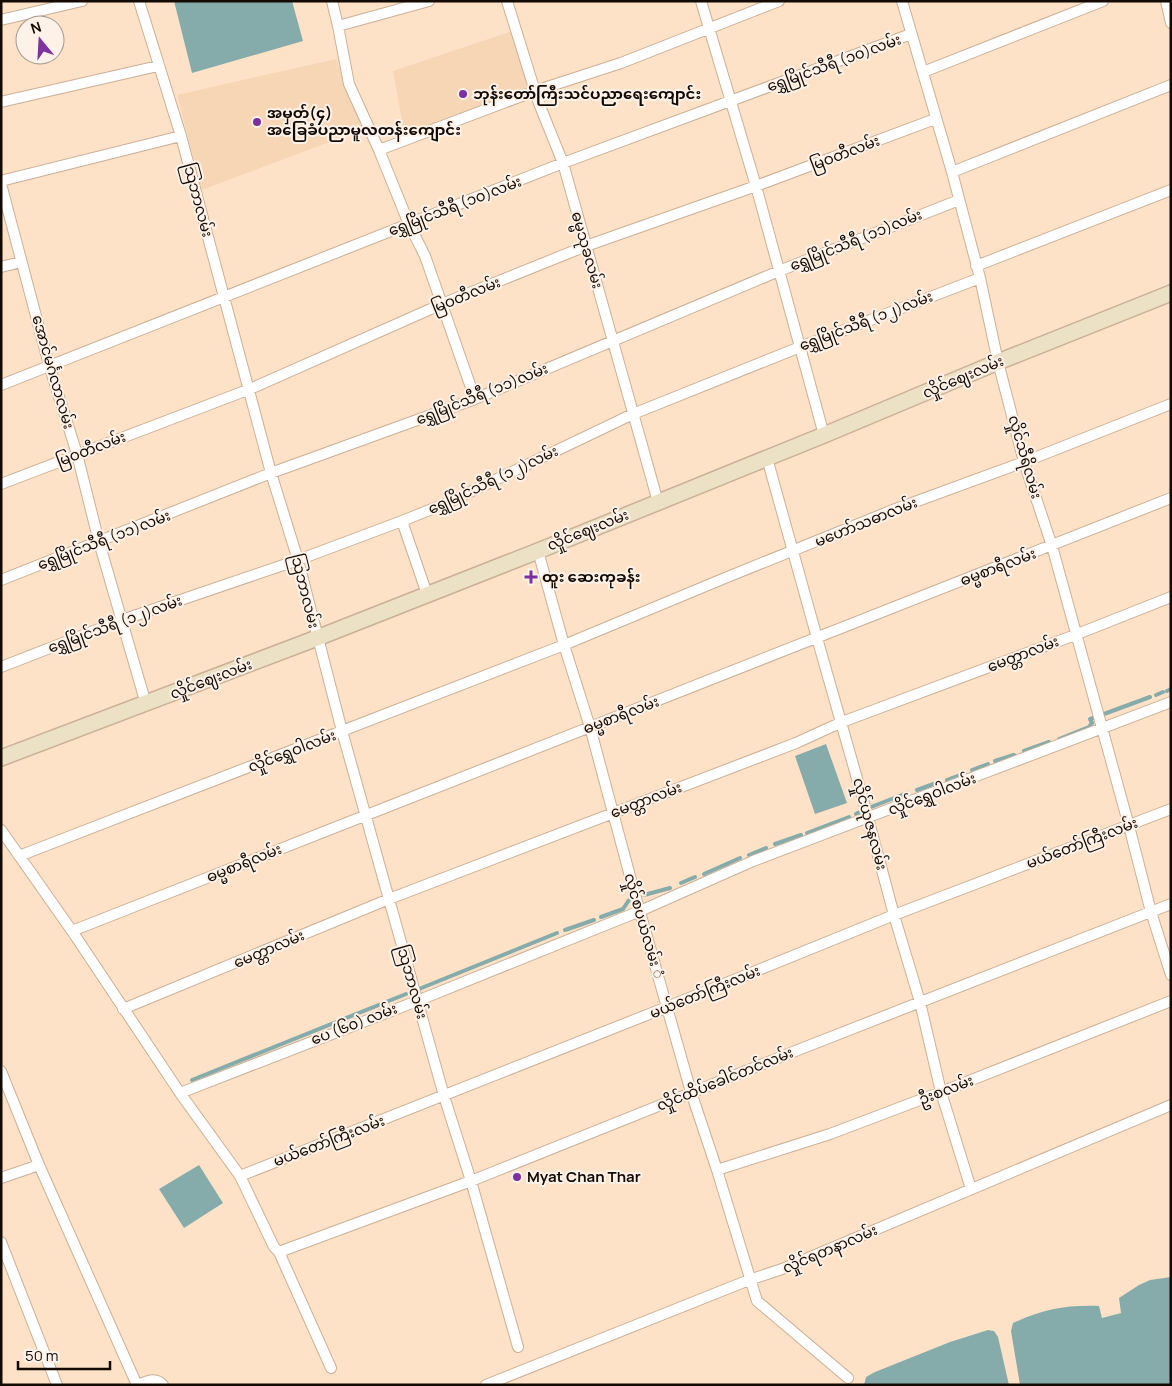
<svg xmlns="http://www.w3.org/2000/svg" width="1172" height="1386" viewBox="0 0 1172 1386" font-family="Manrope,'Noto Sans Myanmar',sans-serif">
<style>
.built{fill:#f7d6b6}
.water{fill:#85acab}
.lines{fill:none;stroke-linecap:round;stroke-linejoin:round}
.stream{stroke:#85acab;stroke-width:4}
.street-casing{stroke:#cab096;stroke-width:12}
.secondary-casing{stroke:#cab096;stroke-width:18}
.street{stroke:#fff;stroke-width:10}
.secondary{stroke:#ece1c5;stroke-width:15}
.poi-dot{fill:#7d30a1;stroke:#fef2e8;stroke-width:2}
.labels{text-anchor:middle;stroke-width:4;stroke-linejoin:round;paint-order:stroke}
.street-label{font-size:15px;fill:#130a03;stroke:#fef2e8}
.poi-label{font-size:15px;font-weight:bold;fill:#130a03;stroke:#fef2e8;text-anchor:start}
</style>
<rect width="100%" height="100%" fill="#fee2c8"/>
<path class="built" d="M512,31l21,64 -127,47 -13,-71z
M336,59l28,70 -162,61 -25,-95z"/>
<path class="water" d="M174,1h118l11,40 -111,32z
M826,744l21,59 -32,11 -20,-58z
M199,1165l24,38 -39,25 -25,-39z
M1171,1277v108h-151l-9,-54 2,-8c31,-14 52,-18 86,-17l3,12 19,-5 -2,-15 20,-13 11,-5z
M988,1330l6,1 4,6 11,48h-145l2,-8 9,-5 75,-30z"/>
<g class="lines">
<path class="stream" d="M1167,691l4,-2
M1156,695l7,-3
M1104,714l46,-17
M1059,739l30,-12 3,-4 -2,-4 3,-1
M1024,751l25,-9
M995,761l19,-6
M972,770l16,-6
M947,780l18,-7
M917,790l22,-8
M871,807l36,-14
M856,814l7,-4
M807,833l42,-16
M775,844l26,-9
M749,855l17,-7
M704,874l36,-16
M681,883l14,-6
M644,895l26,-7
M601,917l22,-8 6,-9
M565,930l29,-10
M419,989l138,-56
M192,1080l214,-86"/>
<defs>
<path id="street" d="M139,1l42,135 90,337 27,87 44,171 102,365 27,85 47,166
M332,1l6,25 11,58 30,66 30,74 16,32 50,143
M507,1l31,100 25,62 95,339
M701,1l55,185 68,249
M902,1l50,171 28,106 18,84 26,100 28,84 77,280 22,86 20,63
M1166,1l5,22
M1,20l81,-19
M338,26l91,-25
M923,72l180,-71
M1,102l157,-36
M379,150l156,-59 86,-28 158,-62
M952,172l219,-87
M1,181l180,-45
M1,184l48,181 28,89 22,88 47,162
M976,266l195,-76
M1,267l20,-5
M1,385l562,-222 348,-129
M767,458l50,180 47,165 30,112 26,87 21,90 30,97
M1,484l249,-95 192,-85 144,-58 170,-60 179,-67
M402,521l25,73
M538,551l26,94 26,82 44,164 57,201 26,78 40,131 91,77
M1,580l270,-107 204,-74 304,-128 180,-71
M1,667l121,-47 176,-60 104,-39 45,-18 186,-89 167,-67 180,-69
M1,830l71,101 108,162 60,83 34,71 5,5 52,116
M19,856l545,-211 161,-67 168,-68 131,-48 147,-58
M72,931c366,-145 733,-286 1099,-433
M123,1009l266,-110 407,-156 46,-21 233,-87 96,-38
M1,1071l38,94 98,220
M180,1093l237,-92 223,-90 113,-50 418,-159
M717,1170l113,-36 111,-42 230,-91
M240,1176l427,-169 227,-92 277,-106
M1,1178l38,-13
M1,1242l56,143
M279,1252l192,-71 332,-133 368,-144
M137,1385c9,-3 18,-9 26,0
M486,1385l263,-105 33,-11 389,-164"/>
<path id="secondary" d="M1,758l316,-120 221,-87 286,-116 174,-73 173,-69"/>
</defs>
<use href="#street" class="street-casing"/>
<use href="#secondary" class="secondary-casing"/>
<use href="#street" class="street"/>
<use href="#secondary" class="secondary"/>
</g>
<g class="poi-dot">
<circle cx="463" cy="94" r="5"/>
<circle cx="257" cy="122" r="5"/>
<path d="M528.5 569.5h5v5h5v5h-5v5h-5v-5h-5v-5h5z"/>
<circle cx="517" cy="1177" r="5"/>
</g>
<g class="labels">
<g class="street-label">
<text transform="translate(834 63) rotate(-20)" y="5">ရွှေမြိုင်သီရီ (၁၀)လမ်း</text>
<text transform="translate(845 153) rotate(-21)" y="5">မြဝတီလမ်း</text>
<text transform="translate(198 200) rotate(75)" y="5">သြဘာလမ်း</text>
<text transform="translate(455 206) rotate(-21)" y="5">ရွှေမြိုင်သီရီ (၁၀)လမ်း</text>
<text transform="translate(856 240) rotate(-22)" y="5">ရွှေမြိုင်သီရီ (၁၁)လမ်း</text>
<text transform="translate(587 250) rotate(74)" y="5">ဓမ္မသုခလမ်း</text>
<text transform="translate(466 295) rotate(-22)" y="5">မြဝတီလမ်း</text>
<text transform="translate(866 321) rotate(-21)" y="5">ရွှေမြိုင်သီရီ (၁၂)လမ်း</text>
<text transform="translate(53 372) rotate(74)" y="5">အောင်မင်္ဂလာလမ်း</text>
<text transform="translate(963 377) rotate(-23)" y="5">လှိုင်ဈေးလမ်း</text>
<text transform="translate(482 394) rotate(-22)" y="5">ရွှေမြိုင်သီရီ (၁၁)လမ်း</text>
<text transform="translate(91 449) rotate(-21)" y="5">မြဝတီလမ်း</text>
<text transform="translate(1025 457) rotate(74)" y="5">လှိုင်သီရိလမ်း</text>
<text transform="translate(493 480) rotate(-25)" y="5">ရွှေမြိုင်သီရီ (၁၂)လမ်း</text>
<text transform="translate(866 522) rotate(-22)" y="5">မဟော်သဓာလမ်း</text>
<text transform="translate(588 530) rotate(-22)" y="5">လှိုင်ဈေးလမ်း</text>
<text transform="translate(104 540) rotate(-21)" y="5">ရွှေမြိုင်သီရီ (၁၁)လမ်း</text>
<text transform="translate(998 567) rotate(-21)" y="5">ဓမ္မစာရီလမ်း</text>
<text transform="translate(305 591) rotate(76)" y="5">သြဘာလမ်း</text>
<text transform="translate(115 624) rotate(-20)" y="5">ရွှေမြိုင်သီရီ (၁၂)လမ်း</text>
<text transform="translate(1023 654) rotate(-21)" y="5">မေတ္တာလမ်း</text>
<text transform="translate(211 679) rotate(-21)" y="5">လှိုင်ဈေးလမ်း</text>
<text transform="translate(621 715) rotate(-21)" y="5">ဓမ္မစာရီလမ်း</text>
<text transform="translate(292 751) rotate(-21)" y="5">လှိုင်ရွှေဝါလမ်း</text>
<text transform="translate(932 794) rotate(-21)" y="5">လှိုင်ရွှေဝါလမ်း</text>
<text transform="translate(646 800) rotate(-21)" y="5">မေတ္တာလမ်း</text>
<text transform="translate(870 824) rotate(75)" y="5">လှိုင်ယုဇနလမ်း</text>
<text transform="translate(1082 843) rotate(-21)" y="5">မယ်တော်ကြီးလမ်း</text>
<text transform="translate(244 863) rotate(-22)" y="5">ဓမ္မစာရီလမ်း</text>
<text transform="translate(644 926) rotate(74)" y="5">လှိုင်စပယ်လမ်း ံ</text>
<text transform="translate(269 949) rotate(-23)" y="5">မေတ္တာလမ်း</text>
<text transform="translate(412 982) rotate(74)" y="5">သြဘာလမ်း</text>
<text transform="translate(705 992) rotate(-22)" y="5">မယ်တော်ကြီးလမ်း</text>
<text transform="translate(354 1024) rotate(-21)" y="5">ပေ (၆၀) လမ်း</text>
<text transform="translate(725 1079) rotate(-22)" y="5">လှိုင်ထိပ်ခေါင်တင်လမ်း</text>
<text transform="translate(946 1090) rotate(-21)" y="5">ဦးစလမ်း</text>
<text transform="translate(329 1141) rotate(-21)" y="5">မယ်တော်ကြီးလမ်း</text>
<text transform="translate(830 1249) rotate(-23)" y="5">လှိုင်ရတနာလမ်း</text>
</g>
<g class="poi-label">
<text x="473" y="99">ဘုန်းတော်ကြီးသင်ပညာရေးကျောင်း</text>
<text x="267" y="118">အမှတ်(၄)<tspan x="267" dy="17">အခြေခံပညာမူလတန်းကျောင်း</tspan></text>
<text x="542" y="582">ထူး ဆေးကုခန်း</text>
<text x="527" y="1182">Myat Chan Thar</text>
</g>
</g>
<rect width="1172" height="1386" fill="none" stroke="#130a03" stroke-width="5"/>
<g transform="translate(40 40) rotate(342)"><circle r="24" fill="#fef2e8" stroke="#a0958c"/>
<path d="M0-4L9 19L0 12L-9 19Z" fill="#7d30a1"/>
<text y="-8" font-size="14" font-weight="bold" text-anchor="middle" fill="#130a03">N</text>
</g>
<path d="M18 1361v8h92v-8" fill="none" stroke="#130a03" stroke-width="2.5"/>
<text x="25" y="1361" font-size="15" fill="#130a03" stroke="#fef2e8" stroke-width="4" paint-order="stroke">50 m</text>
</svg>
